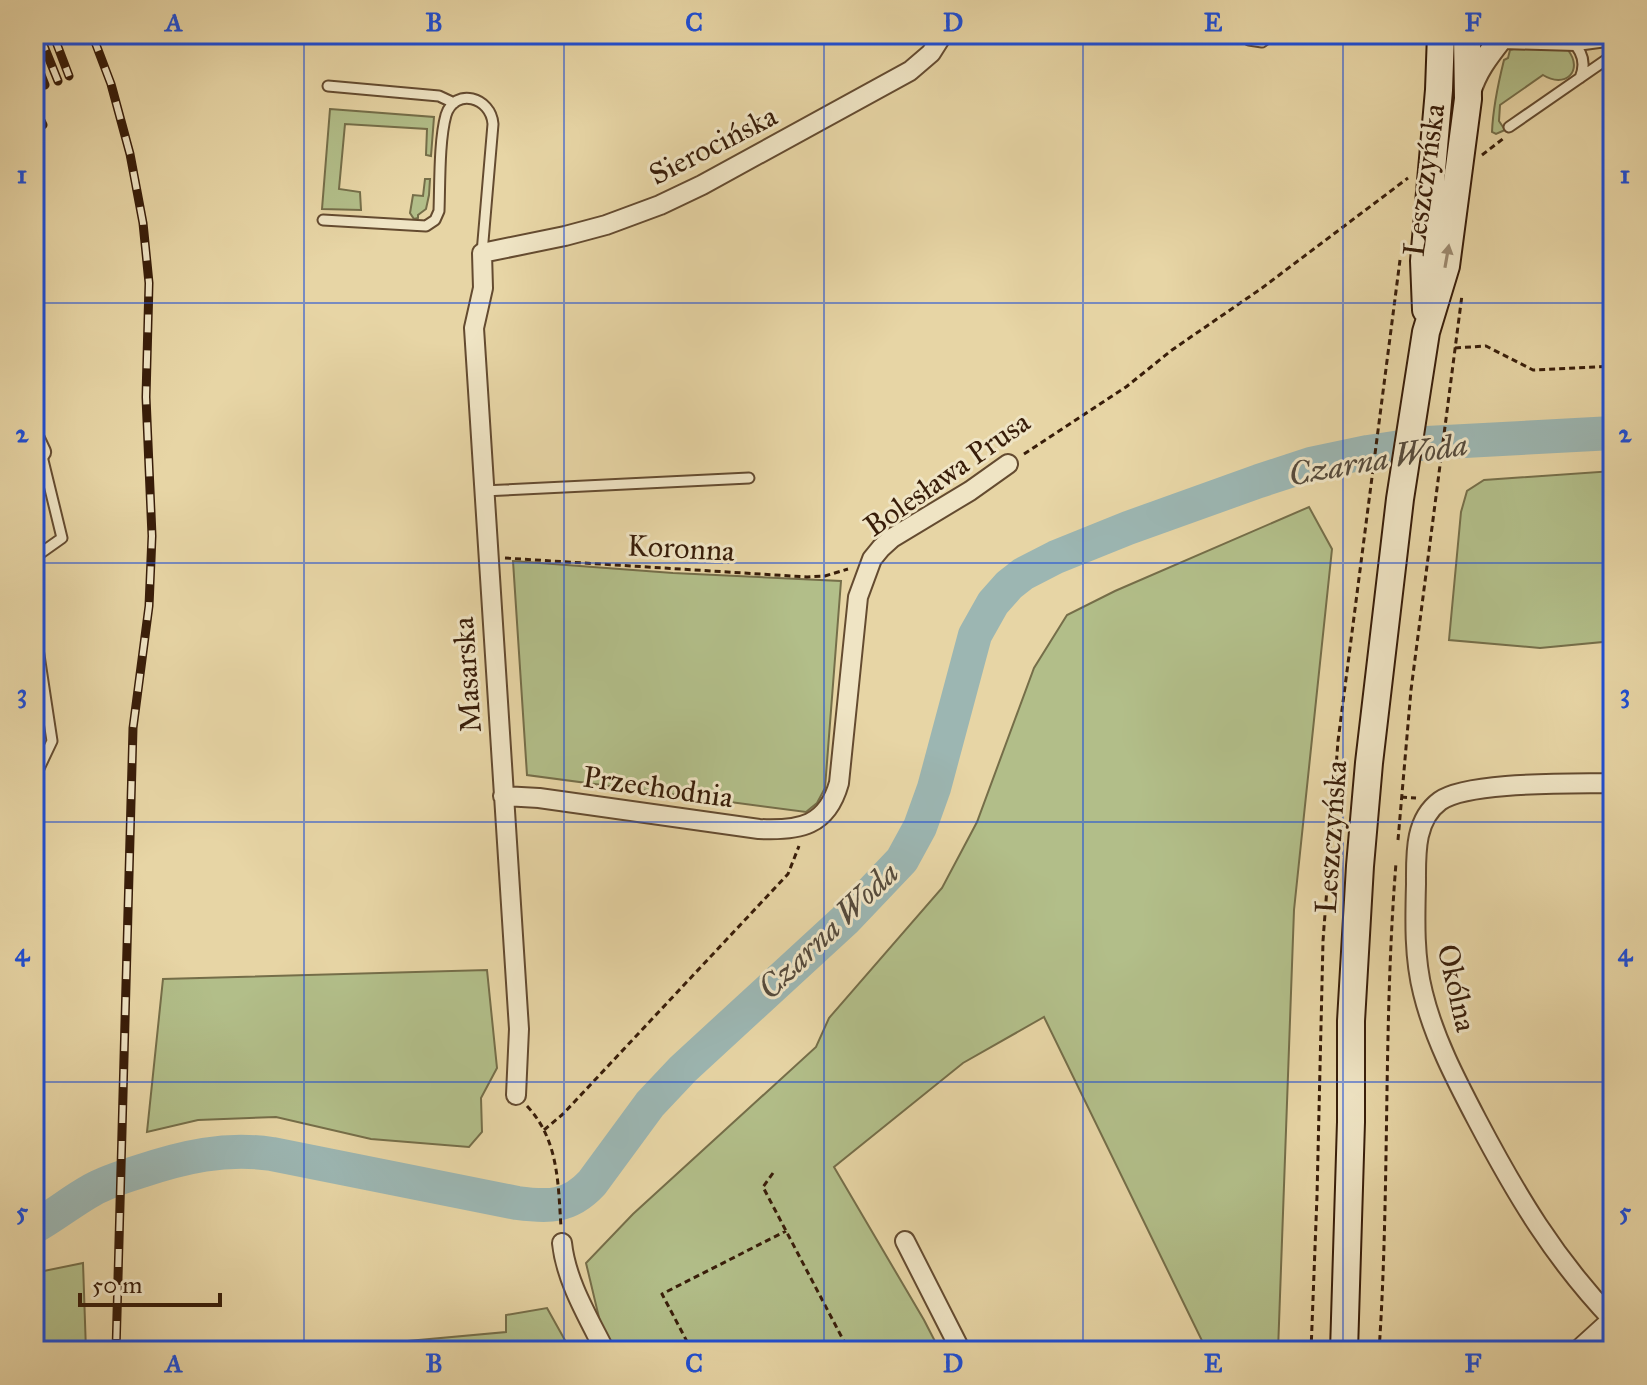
<svg xmlns="http://www.w3.org/2000/svg" width="1647" height="1385" viewBox="0 0 1647 1385" font-family="'IM FELL Great Primer',serif">
<style>
.green{fill:#b2be89;stroke:#756e49;stroke-width:2}
.lines{fill:none;stroke-linecap:round;stroke-linejoin:round}
.river{stroke:#9cb6b2;stroke-width:34}
.service-casing{stroke:#644b30;stroke-width:13}
.minor-casing{stroke:#644b30;stroke-width:22}
.tertiary-casing{stroke:#644b30;stroke-width:26}
.secondary-casing{stroke:#381d09;stroke-width:30}
.path{stroke:#381d09;stroke-width:3;stroke-dasharray:6 4;stroke-linecap:butt}
.service{stroke:#efe4c4;stroke-width:9}
.minor{stroke:#efe4c4;stroke-width:18}
.tertiary{stroke:#efe4c4;stroke-width:22}
.secondary{stroke:#efe4c4;stroke-width:26}
.rail-casing{stroke:#381d09;stroke-width:9}
.rail{stroke:#efe4c4;stroke-width:6;stroke-dasharray:18;stroke-linecap:butt}
.oneway{fill:#9d8a70}
.grid{fill:none;stroke:#1d4ed8;stroke-width:2;stroke-opacity:0.55}
.labels{text-anchor:middle;stroke-width:6;stroke-linejoin:round;paint-order:stroke}
.street-label{font-size:30px;fill:#381d09;stroke:#efe4c4}
.water-label{font-size:32px;font-style:italic;fill:#564b3c;stroke:#efe4c4}
.neatline{fill:none;stroke:#1d4ed8;stroke-width:3}
.grid-label{font-size:26px;text-anchor:middle;font-weight:bold;fill:#1d4ed8}
</style>
<rect width="100%" height="100%" fill="#e7d5a5"/>
<filter id="stains"><feTurbulence type="fractalNoise" baseFrequency=".0025" numOctaves="4"/><feColorMatrix values="0 0 0 0 .2 0 0 0 0 .09 0 0 0 0 .02 0 0 0 .5 -.17"/></filter>
<radialGradient id="worn" r=".72"><stop offset=".6" stop-color="#630" stop-opacity="0"/><stop offset="1" stop-color="#630" stop-opacity=".3"/></radialGradient>
<path class="green" d="M1524,46l44,4c16,21 -3,39 -25,25l-43,30 -1,16 6,9 -9,4 -4,-2c1,-25 6,-48 12,-72l4,-2 2,-8z
M330,109l104,8 -3,39 -5,-1 1,-26 -82,-5 -6,65 21,3 1,18 -39,-1z
M425,179h5l-1,16 -3,14 -8,6v3l-4,1 -4,-6 3,-18 10,1z
M1613,471v5l-5,6 -1,22 6,93v44l-73,7 -91,-8 12,-128 6,-21 17,-11z
M1309,507l23,42 -38,361 -16,441h-71l-163,-334 -81,46 -129,104 90,153 16,31h-326l-13,-25 -15,-63 47,-49 183,-167 13,-29 113,-130 35,-66 57,-154 33,-53 48,-24z
M513,561l160,12 168,8 -16,207 -8,15 -11,9 -279,-37z
M487,970l10,98 -16,30 1,34 -13,15 -98,-8 -95,-22 -78,3 -51,12 16,-153z
M83,1263l3,88h-52v-78z
M547,1308l24,43h-273l208,-19v-17z"/>
<g class="lines">
<path class="river" d="M34,1227c20,-11 38,-26 58,-37 14,-8 30,-13 46,-18 45,-15 87,-25 134,-18l245,49c31,4 52,5 75,-20l58,-79 33,-35 162,-149 57,-60 18,-33 14,-39 41,-153 18,-32 16,-18 14,-11 33,-17 72,-29 131,-47 52,-17 57,-12 59,-9 186,-10"/>
<defs>
<path id="service" d="M1244,34l5,6 13,2 11,-8
M1572,42c11,10 14,22 8,36
M328,86l111,10 15,7
M1509,127l104,-72
M323,220l103,6 9,-6 4,-9c1,-27 0,-71 7,-96 9,-28 45,-18 47,9l-11,129
M483,491l266,-13
M34,564l4,-9 24,-17 -21,-86
M34,622l18,119 -18,38"/>
<path id="minor" d="M34,437l7,15 -7,8
M1613,783c-38,1 -145,-2 -173,18 -26,19 -24,54 -24,83 -1,36 -2,74 7,109 11,45 33,87 54,127 40,76 77,138 136,200
M503,796l36,2 220,31c41,2 68,-3 80,-46l19,-186 14,-38 9,-11 11,-10 78,-47 38,-27
M516,1095l3,-66 -45,-701 9,-40 -1,-35 83,-17 41,-11 54,-20 42,-20 208,-114 21,-18 12,-19
M905,1241l56,110
M562,1243c4,38 26,74 43,108"/>
<path id="tertiary" d="M1487,34l15,3 74,2 37,-5
M1469,93c6,-22 19,-38 33,-56
M1580,1351l33,-30"/>
<path id="secondary" d="M1426,310l-2,-49 15,-171 2,-56
M1344,1351l7,-229v-101l9,-155 9,-103 31,-264 26,-167 20,-66 7,-53 15,-114 -1,-65"/>
</defs>
<use href="#service" class="service-casing"/>
<use href="#minor" class="minor-casing"/>
<use href="#tertiary" class="tertiary-casing"/>
<use href="#secondary" class="secondary-casing"/>
<path class="path" d="M1482,155l22,-17
M1455,348l31,-2 47,24 80,-4
M1024,454l102,-67 46,-37 90,-62 146,-110
M505,558l302,19 18,-1 23,-7
M1401,797l15,1
M1398,840l13,-150 51,-395
M527,1106c32,34 31,78 34,121
M544,1130l19,-16 225,-240 11,-28
M773,1173l-10,14 86,164
M692,1351l-30,-57 124,-63
M1311,1351l6,-155 6,-255 15,-200 62,-481
M1379,1351c11,-162 4,-326 17,-488
M1550,1351l13,-10"/>
<use href="#service" class="service"/>
<use href="#minor" class="minor"/>
<use href="#tertiary" class="tertiary"/>
<use href="#secondary" class="secondary"/>
<defs>
<path id="rail" d="M39,34l19,47
M53,34l16,42
M92,34l19,50 19,70 13,69 6,60 -3,114 6,139 -3,70 -16,122 -17,623
M34,57l11,28
M34,106l9,19"/>
</defs>
<use href="#rail" class="rail-casing"/>
<use href="#rail" class="rail"/>
</g>
<defs><path id="oneway-solid" d="M-6-.8H1V-3.2L6.5 0L1 3.2V.8H-6Z" transform="scale(2)"/></defs>
<use class="oneway" href="#oneway-solid" transform="translate(1447 256) rotate(-80)"/>
<path class="grid" d="M304,34v1317M564,34v1317M824,34v1317M1083,34v1317M1343,34v1317M34,303h1579M34,563h1579M34,822h1579M34,1082h1579"/>
<g class="labels">
<g class="street-label">
<text transform="translate(713 145) rotate(-27)" y="10">Sierocińska</text>
<text transform="translate(1424 180) rotate(-82)" y="10">Leszczyńska</text>
<text transform="translate(947 474) rotate(-35)" y="10">Bolesława Prusa</text>
<text transform="translate(681 548) rotate(3)" y="10">Koronna</text>
<text transform="translate(467 675) rotate(-94)" y="10">Masarska</text>
<text transform="translate(658 787) rotate(8)" y="10">Przechodnia</text>
<text transform="translate(1331 837) rotate(-86)" y="10">Leszczyńska</text>
<text transform="translate(1457 988) rotate(77)" y="10">Okólna</text>
</g>
<g class="water-label">
<text transform="translate(1378 459) rotate(-10)" y="11">Czarna Woda</text>
<text transform="translate(828 930) rotate(-44)" y="11">Czarna Woda</text>
</g>
</g>
<rect width="1647" height="1385" fill="none" stroke="#e7d5a5" stroke-width="88"/>
<path d="M80 1293v12h140v-12" fill="none" stroke="#381d09" stroke-width="4"/>
<text x="92" y="1293" font-size="24" fill="#381d09" stroke="#efe4c4" stroke-width="6" paint-order="stroke">50 m</text>
<rect x="44" y="44" width="1559" height="1297" class="neatline"/>
<g class="grid-label">
<text x="174" y="31">A</text>
<text x="434" y="31">B</text>
<text x="694" y="31">C</text>
<text x="953" y="31">D</text>
<text x="1213" y="31">E</text>
<text x="1473" y="31">F</text>
<text x="22" y="183">1</text>
<text x="1625" y="183">1</text>
<text x="22" y="442">2</text>
<text x="1625" y="442">2</text>
<text x="22" y="702">3</text>
<text x="1625" y="702">3</text>
<text x="22" y="961">4</text>
<text x="1625" y="961">4</text>
<text x="22" y="1220">5</text>
<text x="1625" y="1220">5</text>
<text x="174" y="1372">A</text>
<text x="434" y="1372">B</text>
<text x="694" y="1372">C</text>
<text x="953" y="1372">D</text>
<text x="1213" y="1372">E</text>
<text x="1473" y="1372">F</text>
</g>
<rect width="100%" height="100%" filter="url(#stains)"/>
<rect width="100%" height="100%" fill="url(#worn)"/>
</svg>
